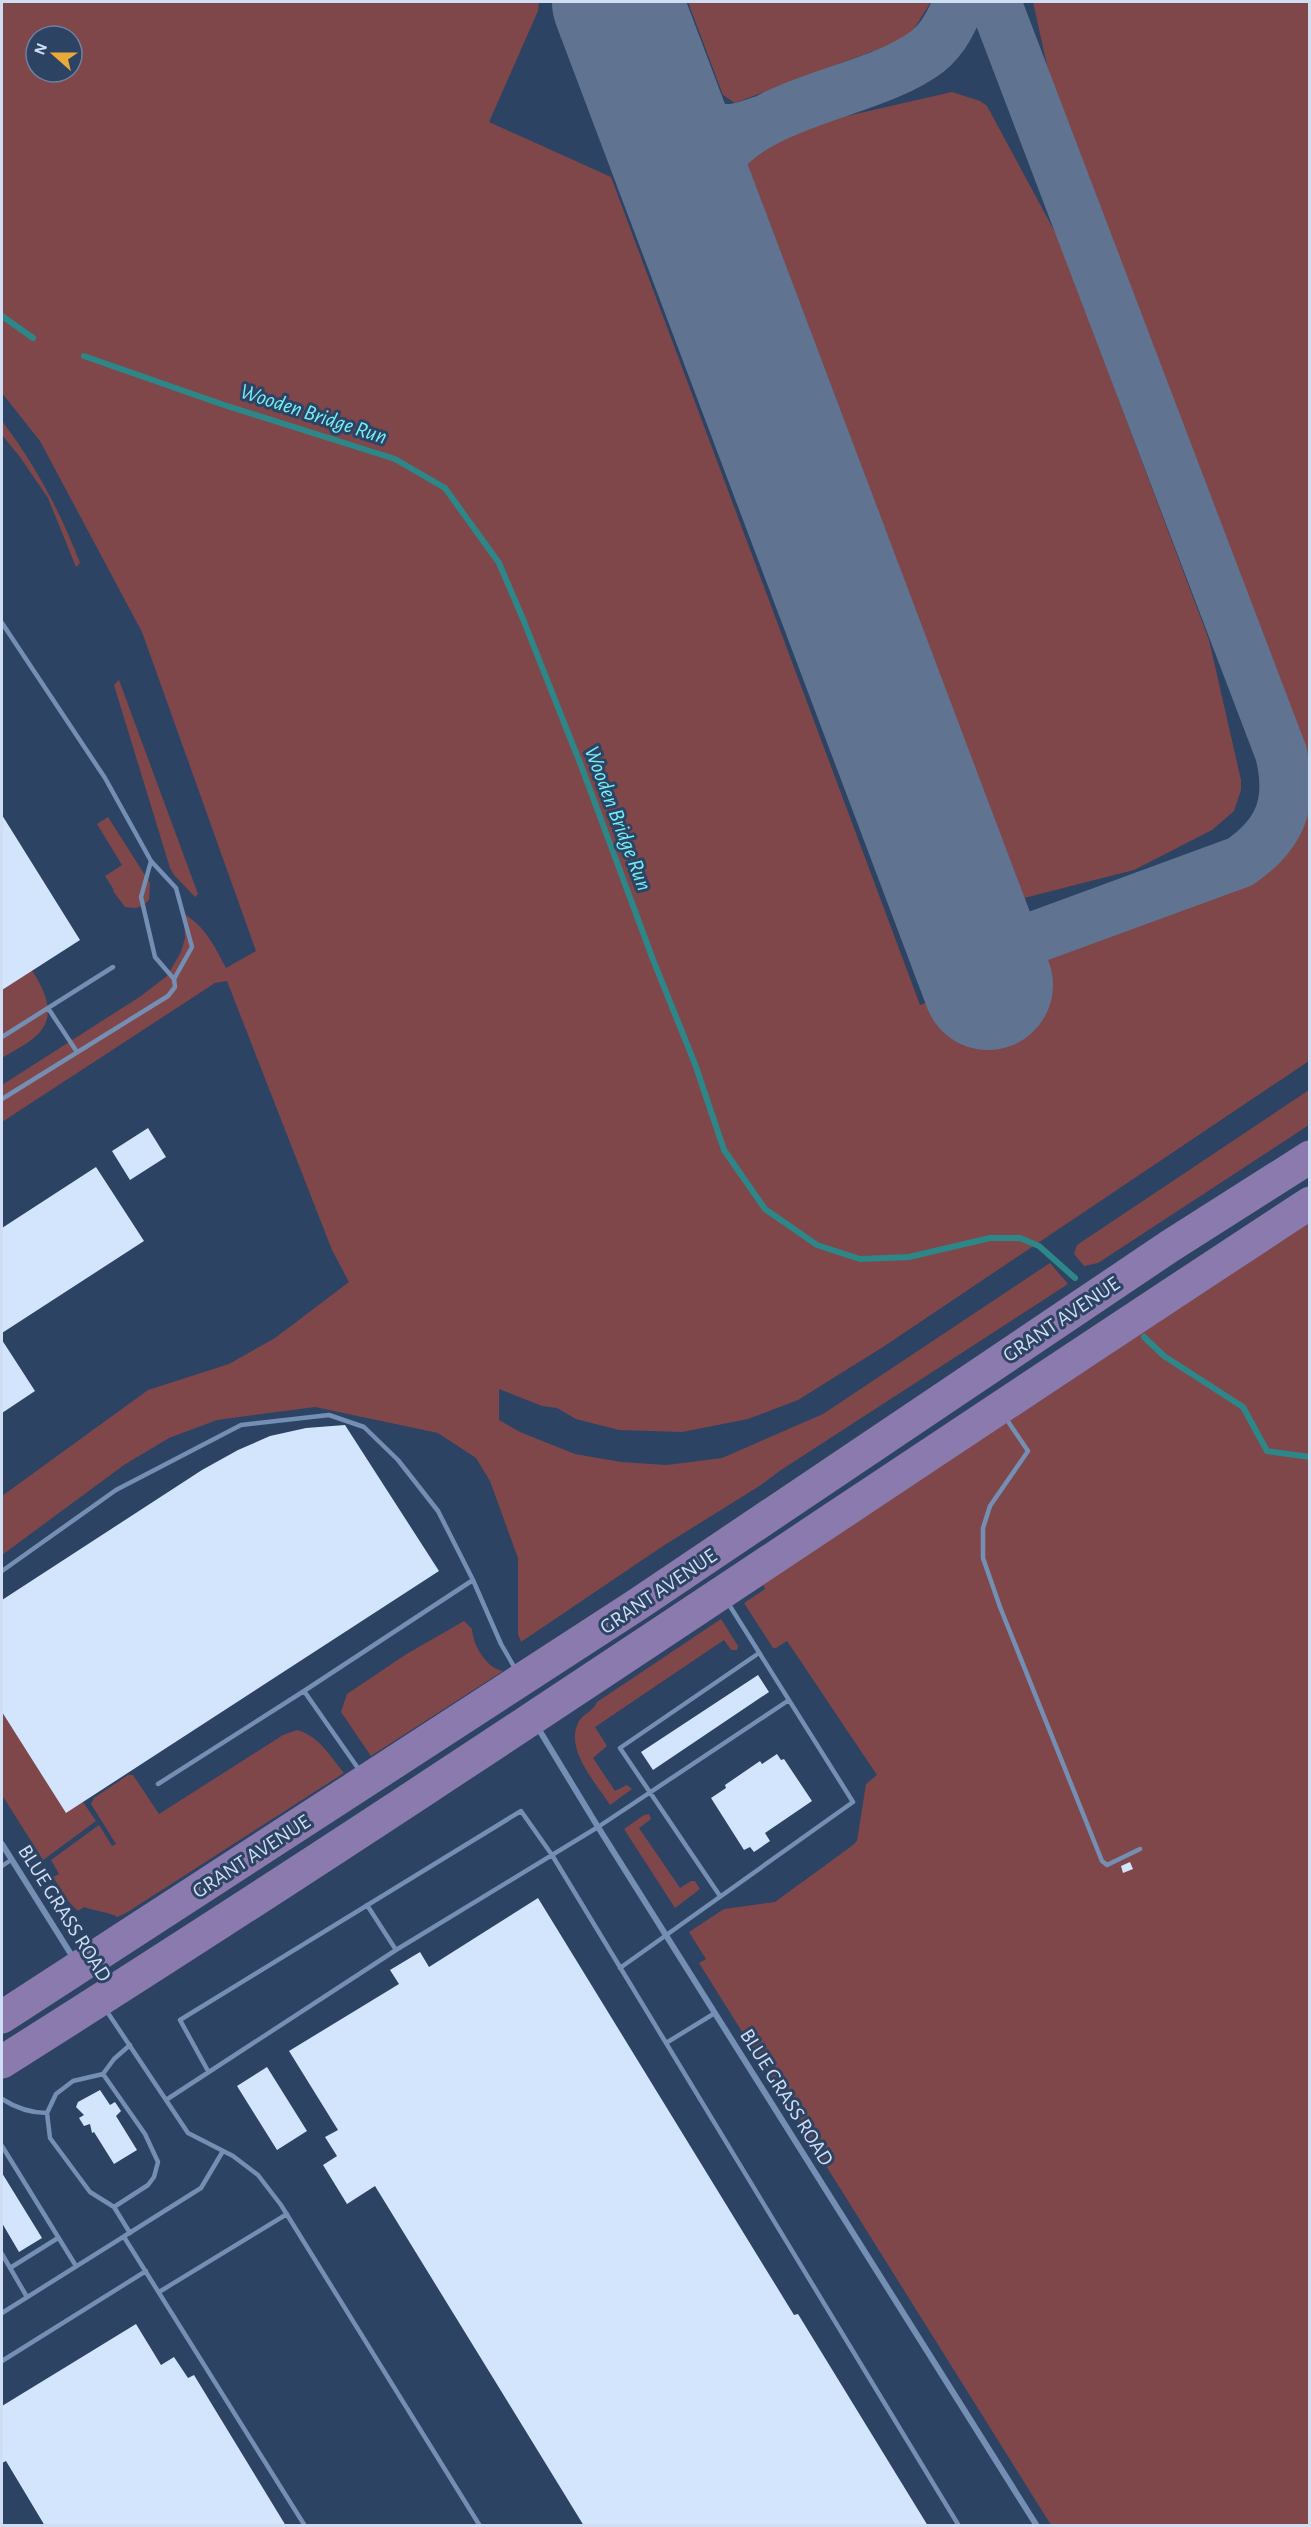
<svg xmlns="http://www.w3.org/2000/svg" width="1311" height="2527" viewBox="0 0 1311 2527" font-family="'Alegreya Sans',sans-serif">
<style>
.green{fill:#7f4749;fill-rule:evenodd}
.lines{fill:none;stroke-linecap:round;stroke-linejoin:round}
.stream{stroke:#2d8789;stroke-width:6}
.taxiway{stroke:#607491;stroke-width:52}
.runway{stroke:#607491;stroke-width:130}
.building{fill:#d3e4fd}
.service{stroke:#748eb4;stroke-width:4.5}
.minor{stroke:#748eb4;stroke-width:6}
.primary{stroke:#8b7aad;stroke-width:33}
.labels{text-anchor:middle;stroke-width:6;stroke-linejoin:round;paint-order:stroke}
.street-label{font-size:21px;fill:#d0def3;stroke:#2c4364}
.water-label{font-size:22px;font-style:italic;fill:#72f1f5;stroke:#2c4364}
</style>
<rect width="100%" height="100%" fill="#2c4364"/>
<path class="green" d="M2,2h537l-1,9 -49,111 122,55 309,828 310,-115c9,-5 19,-10 28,-16 31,-20 51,-65 46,-102 -1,-9 -5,-18 -7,-27l-242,-644 -22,-99h276v1059l-426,286 -85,53 -50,19 -66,13 -63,-2 -43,-11 -19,-11 -15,-2 -43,-17v31l21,12 55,22 46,8 46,3 55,-7 101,-44 227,-151 18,21 -287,186 -20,15 -98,61 -142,96 -3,-8v-76l-28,-77 -14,-23 -38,-25 -123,-26 -98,13 -48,18 -45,27 -122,90v-59l146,-106 81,-26 46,-26 74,-56 -17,-32 -105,-269 -12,2 -213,139v-37l139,-89 26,-20 14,-24 4,-14 -1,-24c21,12 31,33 42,54l30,-17 -114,-319 -102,-191 -38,-48zM36,36h36v36h-36z
M688,2h243l-19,30 -20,12 -157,59 -12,-8z
M952,92l28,9 7,5 69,128 43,113 110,293 32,140v10l-7,21 -22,19 -78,40 -110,28 -277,-735v-5l7,-11 58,-23z
M2,421c34,45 58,90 78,142l-4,4 -28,-69 -28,-41 -18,-22z
M119,680l79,214 -3,3 -21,-22 -4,-7 -56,-183z
M108,817l42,66 -1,17c-8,8 -13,9 -24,7l-12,-16 1,-1 -9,-14 17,-11 -25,-41z
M8,937c17,26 60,69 29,98 -9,9 -24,16 -35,23v-117z
M1309,1090v35l-211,138 -14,3 -10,-12 3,-9z
M1309,1221v1304h-258l-352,-562 7,-4 -17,-27 35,-23 51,-7 78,-57 4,-4 9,-57 11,-9 -90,-134 -11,7h-3l-29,-45 21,-14 -3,-6z
M721,1619l17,27 -1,4h-6l-7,-10 -129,87 12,19 -14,12 22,33 12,-6 5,4 -22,16c-14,-22 -45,-55 -32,-82 4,-9 15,-11 19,-21z
M464,1621l8,8c1,16 14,39 31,42l-132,85 -30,-44 6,-18 58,-39z
M2,1712l64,100 17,-10 13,19 -53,39 -41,-65z
M297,1730c22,6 33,26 47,43l-218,140 -9,4c-6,-5 -24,-6 -33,-10l-6,4 -9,-9 -16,-25 6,-3 -8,-14 48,-35 13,21 4,-2 -25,-40 3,-6 34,-23h5l26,39 124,-79z
M649,1814l2,5 -12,9 41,60 11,-7h4l5,8 -25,19 -51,-79 20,-14z"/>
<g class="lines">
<path class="stream" d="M2,316l31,22
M84,356l140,49 171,54 50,29 54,75 24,56 59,149 70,189 43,107 29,86 41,59 52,36 43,14 49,-2 81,-19h30l19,8 36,32
M1144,1337l20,19 79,51 24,44 43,6"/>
<path class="taxiway" d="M646,76c20,29 44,56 83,54 11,0 22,-5 32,-8
M710,250c-3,-18 -9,-37 -7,-54 14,-95 162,-96 225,-145 16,-13 24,-31 32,-49
M978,958l262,-96c41,-28 53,-60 41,-109l-286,-751"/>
<path class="runway" d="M617,2l371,983"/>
</g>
<path class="building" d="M2,815l78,125 -78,50z
M148,1128l18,29 -36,23 -18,-29z
M96,1167l48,74 -142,92v-105z
M2,1340l33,51 -33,22z
M345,1425l94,146 -373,242 -64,-101v-112l200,-130 36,-20 32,-14 36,-8z
M758,1675l11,17 -116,78 -12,-18z
M777,1754l4,6 3,-1 28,42 -47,32 5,8 -16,11 -4,-5 -6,3 -33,-52 15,-10 -1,-3 35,-24 2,3z
M1130,1862l3,7 -10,4 -2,-7z
M538,1898l256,417 4,-1 130,212h-344l-209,-340 -28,18 -24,-39 14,-9 -12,-19 13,-7 -49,-79 110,-67 -9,-14 30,-18 9,15z
M267,2067l40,64 -30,19 -40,-64z
M100,2090l10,15 5,-3 6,9 -5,5 21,34 -23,14 -20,-32 -2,1 -2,-9 -6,2 -5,-8 5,-3 -8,-8 2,-5z
M2,2173l40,65 -23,14 -17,-29z
M136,2324l25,41 13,-8 14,21 6,-3 92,151h-241l-39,-65 -4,2v-57z"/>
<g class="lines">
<path class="service" d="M2,623l103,155 46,83 25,27 16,59 -18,32 1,8 -7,9 -166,103
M151,861l-10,36 14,60 19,22
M48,1008l29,44
M2,1037l111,-70
M1005,1417l23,34 -38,55 -7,22v30l17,49 102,254 5,4 33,-16
M2,1571l114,-81 125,-65 88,-10 35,12 34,33 40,51 35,69 28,64 15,26
M304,1691l56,80
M158,1784l146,-93 169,-111
M2,1866l9,-6
M720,1896l-100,-148 139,-95
M367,1905l29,45
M620,1968l233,-166 -125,-199
M106,2010l82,123 45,23 25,19 23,30 199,321
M666,2043l49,-30
M208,2071l-28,-51 341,-209 31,44 407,671
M103,2074l42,60 13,28 -4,15 -6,8 -34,22
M2,2099c14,9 28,14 45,14
M166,2100l230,-150 202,-123 191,-127
M2,2146l74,120
M130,2233l-16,-26 -24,-15 -40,-54 -3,-25 9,-19 17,-13 30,-7 11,-15 16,-14
M124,2237l181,289
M2,2254l25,43
M10,2268l48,-30
M159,2292l128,-78
M2,2313l199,-125 22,-37
M2,2361l144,-90"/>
<path class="minor" d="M538,1728l60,99 439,699
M2,1844l72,115"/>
<path class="primary" d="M2,2017l636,-413 532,-358 140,-89
M2,2062c441,-278 871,-573 1308,-859"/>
</g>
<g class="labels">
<g class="street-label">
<text transform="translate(1061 1319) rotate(-34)" y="7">GRANT AVENUE</text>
<text transform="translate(658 1591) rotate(-34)" y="7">GRANT AVENUE</text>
<text transform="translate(251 1856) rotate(-33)" y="7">GRANT AVENUE</text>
<text transform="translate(65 1913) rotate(58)" y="7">BLUE GRASS ROAD</text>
<text transform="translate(787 2097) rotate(58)" y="7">BLUE GRASS ROAD</text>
</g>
<g class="water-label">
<text transform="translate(314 413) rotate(18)" y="8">Wooden Bridge Run</text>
<text transform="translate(619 818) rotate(69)" y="8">Wooden Bridge Run</text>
</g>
</g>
<rect width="1311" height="2527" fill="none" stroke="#d0def3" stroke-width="6"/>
<g transform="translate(54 54) rotate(291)"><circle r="28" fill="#2c4364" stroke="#6e819d" stroke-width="1.5"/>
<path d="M0-4.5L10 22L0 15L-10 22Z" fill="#e9aa38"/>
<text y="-9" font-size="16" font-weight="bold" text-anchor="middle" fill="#d0def3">N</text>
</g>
</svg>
